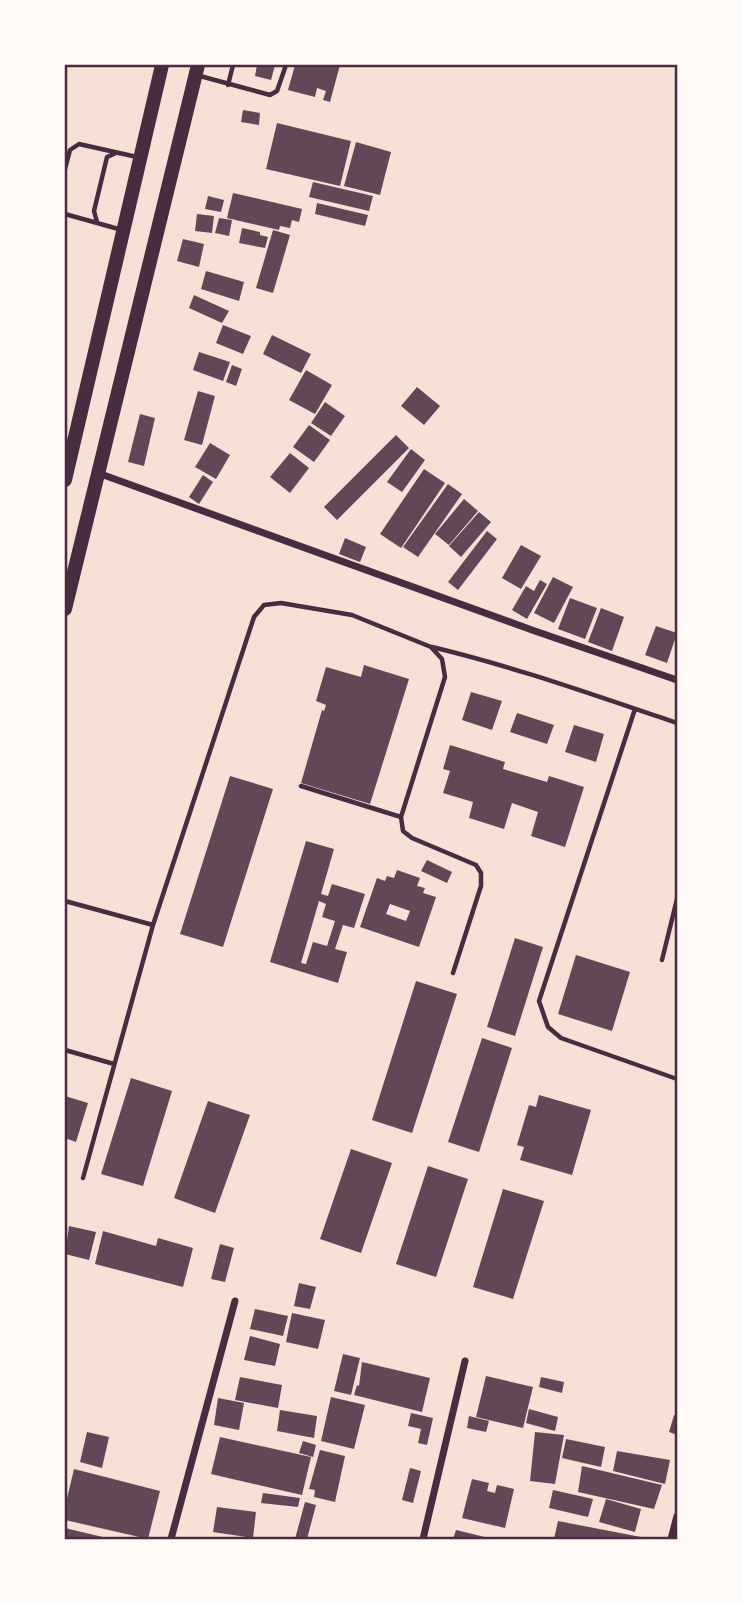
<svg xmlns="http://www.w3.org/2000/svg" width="742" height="1604" viewBox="0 0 742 1604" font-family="'Nunito Sans',sans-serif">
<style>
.building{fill:#644757;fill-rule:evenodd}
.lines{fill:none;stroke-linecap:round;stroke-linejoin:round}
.service{stroke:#4a2c40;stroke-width:4.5}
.minor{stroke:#4a2c40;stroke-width:7}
.primary{stroke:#4a2c40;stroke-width:14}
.neatline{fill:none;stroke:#4a2c40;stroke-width:2.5}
</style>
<rect width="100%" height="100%" fill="#f7e1d7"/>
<path class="building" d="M257,65h18l-4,15 -16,-4z
M295,65h45l-10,37 -7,-2 3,-9 -9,-3 -2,9 -27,-7z
M243,110l17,3 -1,12 -18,-3z
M277,123l74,18 -11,45 -74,-17z
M356,142l35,10 -11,43 -36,-9z
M313,182l60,14 -4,15 -60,-14z
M233,193l69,16 -3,13 -7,-2 -2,8 -10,-2 -1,4 -52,-12z
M208,196l16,4 -3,12 -16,-3z
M317,203l51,12 -3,11 -50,-12z
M197,214l17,2 -2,17 -17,-2z
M219,218l13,2 -3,16 -14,-3z
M242,228l18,4v3l8,2 -3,11 -26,-5z
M273,230l17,5 -17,58 -17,-5z
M183,239l21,5 -5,23 -22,-6z
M206,271l38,11 -5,19 -38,-12z
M194,295l35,16 -7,12 -33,-15z
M223,325l28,11 -8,18 -27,-11z
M272,335l39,19 -10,19 -38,-19z
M199,352l31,10 -7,19 -30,-11z
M232,365l10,4 -6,17 -10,-4z
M306,370l26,15 -17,29 -26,-14z
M417,387l23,19 -16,19 -23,-19z
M198,391l17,5 -13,49 -18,-5z
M325,402l20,14 -14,20 -20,-13z
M140,414l15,4 -11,48 -16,-4z
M309,425l21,15 -16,22 -21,-15z
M396,435l13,13 -72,72 -13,-13z
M210,443l20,12 -14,24 -21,-12z
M411,449l14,11 -23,32 -15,-10z
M290,453l19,15 -19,25 -20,-16z
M424,469l21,14 -44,65 -21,-14z
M203,475l10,7 -14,22 -10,-7z
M448,484l14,10 -44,63 -15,-10z
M464,499l14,12 -29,34 -14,-11z
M479,512l12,10 -30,35 -12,-11z
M487,531l10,8 -39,51 -10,-8z
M345,538l21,9 -6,15 -21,-8z
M521,545l20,11 -20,33 -19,-11z
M553,577l20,10 -19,36 -20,-10z
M540,580l7,4 -20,35 -15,-9 14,-24 8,5z
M570,598l27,10 -12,31 -27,-10z
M601,608l23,9 -12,34 -24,-9z
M656,626l21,7 -10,30 -22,-8z
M364,665l45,14 -39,125 -69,-21 21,-73 2,1 2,-6 -10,-4 10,-34 35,10z
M471,692l31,9 -10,29 -30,-10z
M517,713l37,12 -7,19 -37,-12z
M574,725l30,9 -8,28 -31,-10z
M450,745l55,17 -2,7 44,13 2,-6 35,11 -19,60 -34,-11 7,-24 -26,-9 -8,26 -35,-11 4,-16 -30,-9 7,-22 -7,-2z
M230,776l43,13 -50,158 -43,-13z
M306,841l28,8 -13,45 7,2 4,-12 33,10 -11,34 -11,-3 -8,24 12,3 -9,31 -68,-21zM319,901l7,3 -4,13 13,4 -8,25 -14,-4 -7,22 -5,-1z
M427,860l25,12 -5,11 -26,-12z
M397,870l23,8 -3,8 8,2 -2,5 13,4 -17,50 -59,-20 17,-49 8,3 2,-5 7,2zM390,904l20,7 -4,10 -20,-7z
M515,938l28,9 -28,89 -28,-9z
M576,955l54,17 -18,59 -54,-17z
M416,981l41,13 -45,139 -40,-13z
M482,1038l30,10 -33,104 -31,-10z
M131,1078l41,13 -29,95 -42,-12z
M539,1095l52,15 -19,65 -52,-15 4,-13 -7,-2 12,-40 7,2z
M65,1096l23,7 -12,39 -11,-4z
M208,1101l42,14 -35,98 -41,-15z
M351,1149l41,14 -31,90 -41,-14z
M428,1166l40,13 -32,98 -40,-13z
M503,1189l41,12 -31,98 -40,-12z
M69,1226l27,6 -7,28 -24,-6z
M103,1231l53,15 2,-8 35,10 -10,39 -88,-23z
M220,1244l14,4 -9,34 -14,-3z
M299,1283l17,4 -6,22 -16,-3z
M255,1309l33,7 -5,20 -33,-7z
M292,1313l33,7 -7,29 -32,-7z
M250,1336l30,8 -5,22 -31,-6z
M343,1354l17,4 -9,37 -17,-4z
M362,1362l68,16 -8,34 -68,-17 3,-10 2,1z
M486,1376l47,11 -10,41 -47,-11z
M240,1377l42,8 -4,23 -43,-8z
M541,1377l23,5 -2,11 -23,-6z
M331,1397l34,8 -11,44 -33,-8z
M218,1398l26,5 -5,27 -25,-5z
M529,1409l29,8 -3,14 -29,-8z
M280,1410l37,6 -3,22 -37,-7z
M411,1413l22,5 -6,27 -9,-2 3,-14 -13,-3z
M674,1415l3,1v19l-8,-3z
M469,1416l20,5 -3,11 -19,-4z
M87,1432l22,5 -7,31 -22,-6z
M535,1432l29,3 -9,49 -25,-3z
M220,1437l91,20 -9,38 -91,-21z
M566,1439l39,8 -4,20 -39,-9z
M303,1441l13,4 -3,12 -14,-4z
M320,1450l25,6 -10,46 -21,-5 1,-7 -6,-1z
M617,1451l53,9 -5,24 -52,-13z
M582,1466l80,19 -8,24 -76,-17z
M410,1468l11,3 -8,32 -11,-3z
M74,1469l86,22 -12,48 -83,-19v-13z
M472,1479l17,4 -2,8 8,2 2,-8 17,4 -9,39 -43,-10z
M553,1490l40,9 -5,18 -39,-9z
M263,1493l37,5 -2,9 -37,-4z
M606,1499l35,10 -6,23 -36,-10z
M305,1502l11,3 -9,34h-12z
M217,1507l39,5 -3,26 -40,-6z
M558,1521l88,17v1h-92z
M65,1528l42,10 -1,1h-41z
M456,1530l33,8 -1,1h-35z"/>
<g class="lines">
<path class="service" d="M200,76l70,19 7,-4 9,-26
M228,85l5,-20
M65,169l5,-19 9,-6 58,13
M65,214l57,16
M97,222l-3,-11 13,-54 9,-4
M432,647c84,20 164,49 245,76
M635,709l-96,292 9,26 13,11 116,41
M301,786l100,31
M65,901l88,24
M662,960l15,-61
M65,1050l49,14
M83,1178l70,-253 101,-308 10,-12 17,-2 71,12 79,32 11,12 3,18 -44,140 2,14 9,7 64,27 5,8v13l-28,87"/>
<path class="minor" d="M98,473l434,157 145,50
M171,1539l64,-238
M423,1539l42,-178
M671,1539l6,-23"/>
<path class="primary" d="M65,480l97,-415
M65,609l133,-544"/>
</g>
<rect width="742" height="1604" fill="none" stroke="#fffaf5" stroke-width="133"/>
<rect x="66" y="66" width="610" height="1472" class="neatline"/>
</svg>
